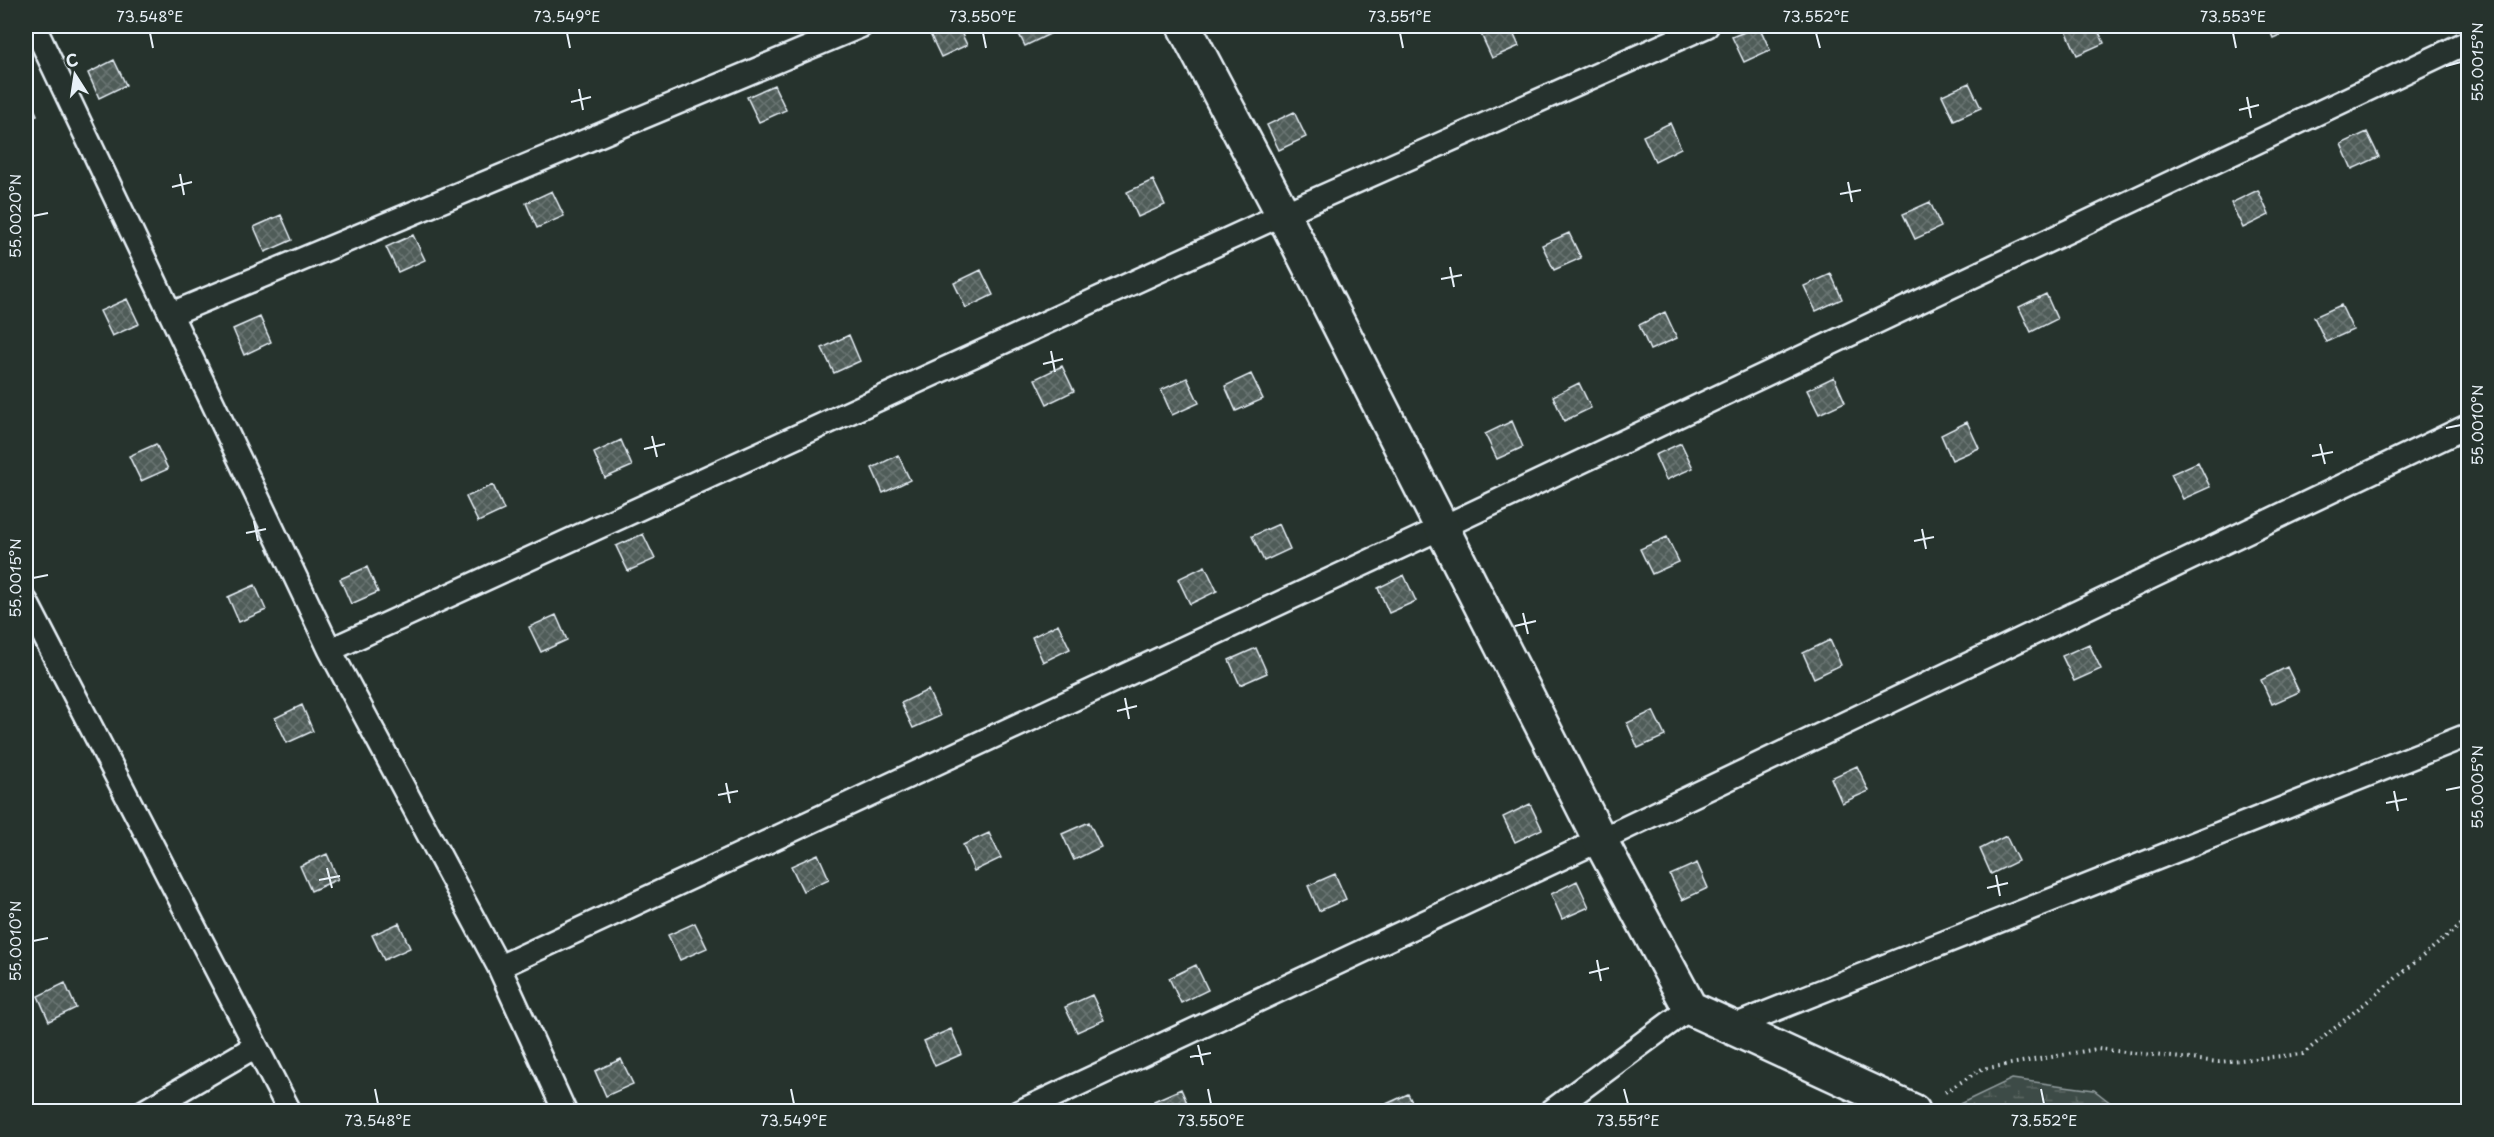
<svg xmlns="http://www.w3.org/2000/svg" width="2494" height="1137" viewBox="0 0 2494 1137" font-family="'Playpen Sans',sans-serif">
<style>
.wetland{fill:url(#wetland-marsh);stroke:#939ea0;stroke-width:1.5}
.building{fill:url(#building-cross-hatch);stroke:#e8f1f8;stroke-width:1.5}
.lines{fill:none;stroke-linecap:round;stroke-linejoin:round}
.service-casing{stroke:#e8f1f8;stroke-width:27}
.minor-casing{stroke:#e8f1f8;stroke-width:38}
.path{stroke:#e8f1f8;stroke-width:4;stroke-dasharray:1.5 4.5;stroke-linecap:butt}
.service{stroke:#26332d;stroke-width:22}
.minor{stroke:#26332d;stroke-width:33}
.ticks{fill:none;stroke:#e8f1f8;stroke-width:2}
.neatline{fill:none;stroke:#e8f1f8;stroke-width:2}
.ticks-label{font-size:15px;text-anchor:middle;fill:#e8f1f8}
</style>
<defs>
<pattern id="wetland-marsh" width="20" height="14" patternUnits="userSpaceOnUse" patternTransform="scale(1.5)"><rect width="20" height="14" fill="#3e4b47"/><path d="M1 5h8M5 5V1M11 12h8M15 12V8" fill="none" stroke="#5a6562"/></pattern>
<pattern id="building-cross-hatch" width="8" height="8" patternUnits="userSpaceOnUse" patternTransform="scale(1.5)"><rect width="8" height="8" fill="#505c59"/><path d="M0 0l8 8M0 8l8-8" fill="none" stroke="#697472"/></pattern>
</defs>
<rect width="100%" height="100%" fill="#26332d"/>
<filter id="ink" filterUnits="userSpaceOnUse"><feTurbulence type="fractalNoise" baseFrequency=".0167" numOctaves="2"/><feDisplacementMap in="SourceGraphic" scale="12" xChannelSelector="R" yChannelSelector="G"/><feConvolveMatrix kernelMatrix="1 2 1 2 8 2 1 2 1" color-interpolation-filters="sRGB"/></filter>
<g filter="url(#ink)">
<path class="wetland" d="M2012,1079l82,11 27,21h-176z"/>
<path class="building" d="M944,26h14l9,19 -26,12 -12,-25z
M1015,26h33l4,7 -27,13z
M1498,26h12l9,20 -27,12 -11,-24z
M1759,26l11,24 -26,12 -12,-25z
M2074,26h22l8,17 -27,12 -11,-25z
M2268,26h32l-27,12z
M114,60l12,25 -27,13 -11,-25z
M1969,83l12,25 -27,12 -12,-25z
M774,85l12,25 -27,12 -12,-25z
M26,91l11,24 -11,5z
M1294,112l12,25 -27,13 -12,-25z
M1670,123l11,25 -26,13 -12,-25z
M2367,132l12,25 -27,12 -11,-25z
M1153,180l12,25 -27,12 -11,-25z
M2258,190l11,25 -26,13 -12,-25z
M552,191l12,25 -27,12 -11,-25z
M1930,202l11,25 -26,12 -12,-25z
M281,215l11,25 -27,12 -11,-25z
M1569,233l12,25 -27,12 -12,-25z
M413,235l12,25 -27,12 -12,-25z
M981,270l12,25 -27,13 -12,-25z
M1831,274l11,25 -26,12 -12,-25z
M2046,294l11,25 -26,13 -12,-25z
M127,299l12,25 -27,12 -12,-25z
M2341,305l12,25 -27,12 -12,-25z
M1665,312l12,26 -27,12 -11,-25z
M260,317l11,25 -27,13 -11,-26z
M849,335l11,26 -26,12 -12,-25z
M1062,366l12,25 -27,13 -12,-25z
M1251,374l12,25 -27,12 -11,-25z
M1834,377l11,25 -26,12 -12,-24z
M1187,378l12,25 -27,12 -11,-25z
M1579,383l12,25 -27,13 -11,-25z
M1512,421l11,26 -26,12 -12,-25z
M1967,422l12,26 -27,12 -11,-25z
M621,440l11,26 -27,12 -11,-25z
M1681,443l12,25 -27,12 -11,-25z
M156,444l12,25 -27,12 -12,-25z
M898,455l12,25 -27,13 -11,-25z
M2198,462l12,25 -27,12 -12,-25z
M493,485l11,25 -26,12 -12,-25z
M1279,524l11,25 -26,12 -12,-25z
M643,534l12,25 -27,12 -12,-25z
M1667,537l12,25 -27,12 -12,-25z
M1205,566l12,25 -27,13 -12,-25z
M367,567l11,25 -27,12 -11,-25z
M1404,575l12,26 -27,12 -11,-25z
M255,585l11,25 -27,12 -11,-25z
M556,615l11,25 -26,12 -12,-25z
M1058,624l12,25 -27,13 -11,-25z
M1830,640l11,25 -27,13 -11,-25z
M2089,644l12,25 -27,12 -12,-25z
M1256,648l11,25 -27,12 -11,-25z
M2287,667l12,25 -27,12 -11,-24z
M928,690l12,26 -27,12 -12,-25z
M302,705l11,26 -26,12 -12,-25z
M1653,711l12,25 -27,12 -11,-25z
M1857,766l12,25 -27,12 -11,-25z
M1530,804l12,25 -27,13 -12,-25z
M1089,822l12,25 -27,13 -12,-26z
M989,833l12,25 -27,13 -11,-26z
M2006,836l12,25 -27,13 -11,-25z
M327,854l11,25 -27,12 -11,-25z
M818,854l11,25 -26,12 -12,-25z
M1697,863l11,25 -26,12 -12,-25z
M1335,874l11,25 -27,12 -11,-25z
M1577,881l12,26 -27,12 -11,-25z
M399,923l11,25 -26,12 -12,-25z
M695,923l12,25 -27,12 -12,-25z
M1196,965l12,25 -27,13 -12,-25z
M65,983l11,25 -27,13 -11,-25z
M1092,995l12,25 -27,12 -12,-25z
M951,1029l11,25 -27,12 -11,-25z
M621,1059l12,25 -27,12 -11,-25z
M1181,1089l10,23h-32l-5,-11z
M1408,1094l9,18h-33l-2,-6z"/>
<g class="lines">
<defs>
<path id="service" d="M34,26l296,624 169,317 66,145
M171,314l690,-288
M26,601l264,511
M330,650l953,-436 424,-188
M499,967l942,-439 1027,-486
M1731,1027l737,-292
M143,1112l113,-66
M1019,1112l581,-272 868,-414
M1550,1112l140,-104"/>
<path id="minor" d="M1184,26l99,188 317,626 90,168 223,103"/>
</defs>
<use href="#service" class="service-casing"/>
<use href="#minor" class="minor-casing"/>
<path class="path" d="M1945,1092l37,-23 115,-20 122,13 84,-8 165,-135"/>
<use href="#service" class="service"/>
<use href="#minor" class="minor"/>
</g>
</g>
<path class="ticks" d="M150,33l3,15M567,33l3,15M983,33l3,15M1400,33l3,15M1816,33l4,15M2233,33l3,15M2446,66l15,-4M579,89l4,21M2247,97l4,21M571,102l20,-5M2239,110l20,-5M180,174l4,21M1848,182l4,20M172,187l20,-5M1840,194l21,-4M33,216l15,-3M1450,267l4,20M1441,279l21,-4M1051,351l4,21M1043,364l20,-5M2446,428l15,-3M652,436l5,21M2320,444l5,20M644,449l21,-5M2312,456l21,-4M254,521l4,20M1922,529l4,20M246,533l20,-4M1914,541l20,-4M33,578l15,-3M1523,613l5,21M1515,626l21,-5M1125,698l4,21M1117,711l20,-5M726,783l4,20M2446,790l15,-3M2394,791l4,20M718,795l20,-4M2386,803l21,-4M327,868l5,20M1996,875l4,21M319,880l21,-4M1987,888l21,-5M33,941l15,-3M1597,960l4,21M1589,973l20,-5M1198,1045l5,20M1190,1057l21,-4M375,1089l3,15M791,1089l3,15M1208,1089l3,15M1624,1089l4,15M2041,1089l3,15"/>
<rect width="2494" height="1137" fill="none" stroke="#26332d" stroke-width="66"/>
<g transform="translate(75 75) rotate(348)" stroke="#26332d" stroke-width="4.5" paint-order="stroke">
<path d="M0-4.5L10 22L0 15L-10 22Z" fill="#e8f1f8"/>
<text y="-9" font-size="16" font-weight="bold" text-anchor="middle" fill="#e8f1f8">С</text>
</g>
<rect x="33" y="33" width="2428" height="1071" class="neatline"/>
<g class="ticks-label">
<text x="150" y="22">73.548°E</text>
<text x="567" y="22">73.549°E</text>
<text x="983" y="22">73.550°E</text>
<text x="1400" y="22">73.551°E</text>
<text x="1816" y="22">73.552°E</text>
<text x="2233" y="22">73.553°E</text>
<text transform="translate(2478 62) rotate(-90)" y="5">55.0015°N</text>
<text transform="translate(16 216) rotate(-90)" y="5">55.0020°N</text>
<text transform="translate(2478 425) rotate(-90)" y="5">55.0010°N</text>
<text transform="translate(16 578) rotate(-90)" y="5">55.0015°N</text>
<text transform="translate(2478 787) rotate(-90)" y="5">55.0005°N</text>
<text transform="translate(16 941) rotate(-90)" y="5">55.0010°N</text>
<text x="378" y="1126">73.548°E</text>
<text x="794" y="1126">73.549°E</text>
<text x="1211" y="1126">73.550°E</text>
<text x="1628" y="1126">73.551°E</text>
<text x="2044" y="1126">73.552°E</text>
</g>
</svg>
